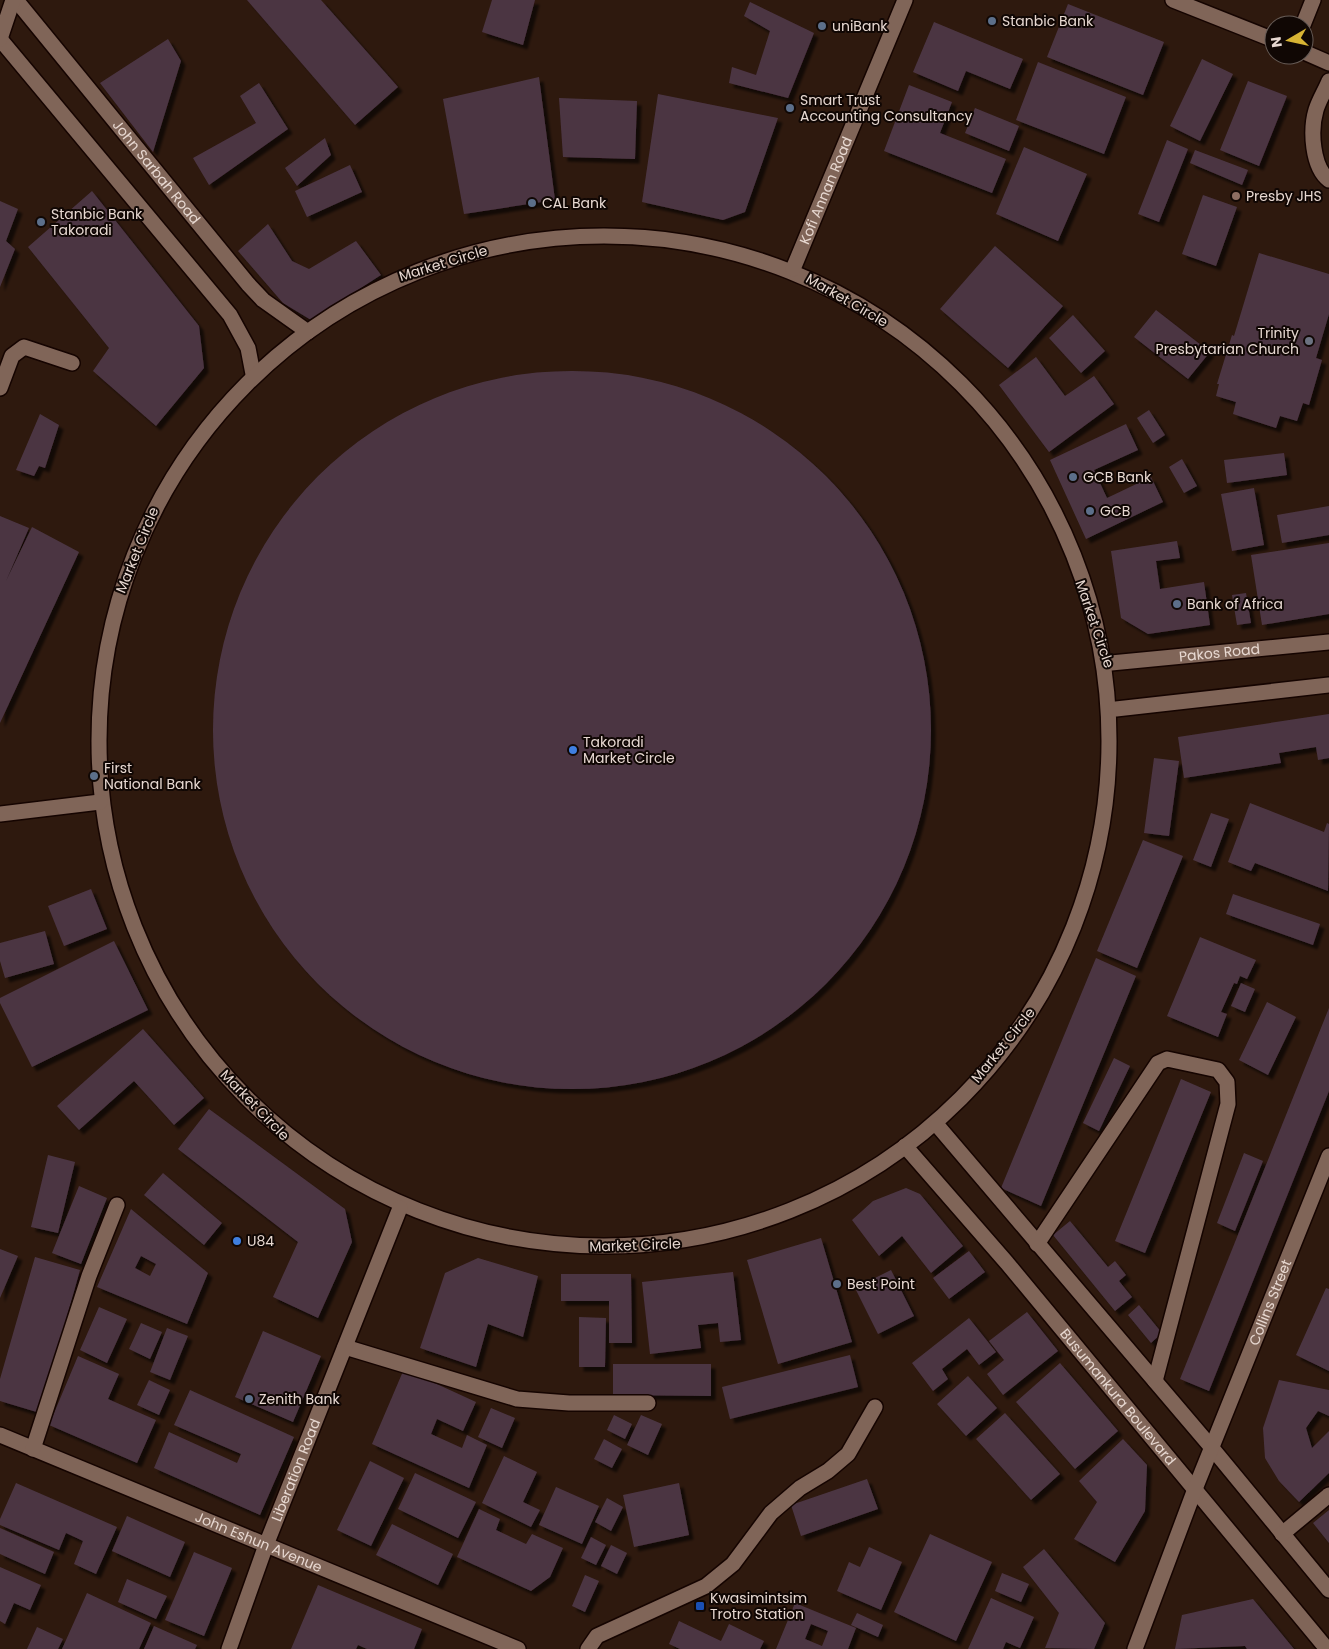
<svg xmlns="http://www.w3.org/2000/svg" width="1329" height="1649" viewBox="0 0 1329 1649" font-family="Poppins,sans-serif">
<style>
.building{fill:#4b3543;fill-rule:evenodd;filter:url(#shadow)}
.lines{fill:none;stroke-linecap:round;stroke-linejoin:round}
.minor-casing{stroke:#150400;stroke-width:18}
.minor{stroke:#806558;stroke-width:15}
.service-dot{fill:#5c6f8a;stroke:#100704;stroke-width:2}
.education-dot{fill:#8d6e63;stroke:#100704;stroke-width:2}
.worship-dot{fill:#6b7280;stroke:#100704;stroke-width:2}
.shop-dot{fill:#3f7fe0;stroke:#100704;stroke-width:2}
.transit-dot{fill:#1a4fb4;stroke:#100704;stroke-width:2}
.labels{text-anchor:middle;stroke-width:4;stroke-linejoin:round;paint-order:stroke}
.poi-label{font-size:14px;fill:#e7d8d1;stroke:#100704;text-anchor:start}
.street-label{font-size:14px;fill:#e7d8d1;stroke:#100704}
</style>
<defs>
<filter id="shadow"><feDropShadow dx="4.5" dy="4.5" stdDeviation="1" flood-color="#0009"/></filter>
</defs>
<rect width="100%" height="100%" fill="#2e190e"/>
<path class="building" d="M247,0h74l77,87 -43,38z
M492,0h43l-12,45 -41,-13z
M750,2l64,31 -26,65 -59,-15 3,-16 24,8 14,-44 -26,-15z
M1068,4l96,38 -21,53 -96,-38z
M934,22l89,37 -13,30 -44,-18 -8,20 -45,-19z
M168,39l13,22 -28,91 -53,-69z
M1202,59l31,15 -33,67 -30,-15z
M1038,62l88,35 -22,57 -88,-34z
M539,77l16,123 -91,14 -21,-115z
M1248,81l39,15 -28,70 -39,-16z
M259,83l29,46 -79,56 -16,-27 63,-35 -16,-27z
M909,85l43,17 -12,31 66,26 -14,34 -108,-42z
M658,94l120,24 -33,94 -22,8 -81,-18z
M559,98l78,3 -2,58 -72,-2z
M975,108l44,18 -10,25 -44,-18z
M325,138l6,17 -34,31 -12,-18z
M1167,140l21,9 -29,73 -21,-8z
M1024,147l63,27 -29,67 -62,-27z
M1195,150l53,20 -6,15 -52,-22z
M350,165l12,27 -55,25 -12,-26z
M92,191l107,135 5,42 -48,58 -63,-55 16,-23 -81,-101z
M1203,195l34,12 -21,59 -34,-12z
M0,201l18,8 -12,32 9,8 -15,38z
M268,224l24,37 17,8 47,-28 25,34 -70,45 -28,-17 -45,-52z
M995,246l68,60 -55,62 -68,-59z
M1259,253l70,21v40l-13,44 6,2 -13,45 -6,-2 -6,18 -17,-5 -4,12 -43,-14 3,-12 -20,-6 3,-12h-2l15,-49 2,1z
M1156,310l54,42 -22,27 -54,-42z
M1073,315l32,36 -24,22 -32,-35z
M1036,357l29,39 29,-20 20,28 -65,48 -50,-67z
M213 730a359 359 0 1 1 718 0a359 359 0 1 1-718 0Z
M1149,410l16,25 -12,8 -16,-25z
M40,414l19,11 -14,43 -6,-2 -5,10 -18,-6z
M1126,424l12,26 -44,20 13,28 44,-21 12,25 -77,37 -36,-79z
M1284,453l3,22 -60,8 -3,-23z
M1182,459l15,27 -13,7 -15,-26z
M1254,488l10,57 -32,6 -11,-57z
M1329,506v29l-47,8 -5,-28z
M0,516l29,12 -23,53 26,-54 47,25 -79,171z
M1177,541l3,17 -24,3 4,28 44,-7 6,43 -62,9 -27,-16 -10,-67z
M1329,543v71l-67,11 -11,-70z
M1246,593l5,30 -14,2 -5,-30z
M1329,714v44l-11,2 -2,-13 -37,6 2,10 -97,15 -6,-41z
M1154,758l25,3 -10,75 -25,-3z
M1250,803l74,29 3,-9 2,1 -1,67 -73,-28 -4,8 -23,-9z
M1211,813l18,6 -18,48 -18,-7z
M1143,840l40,16 -46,112 -40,-17z
M91,889l16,40 -43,17 -16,-40z
M1233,894l87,30 -7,21 -87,-31z
M45,931l9,33 -49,14 -5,-17v-18z
M1200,937l56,23 -9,19 -7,-3 -3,8 -3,-1 -13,29 6,2 -9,23 -51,-21z
M114,941l34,69 -116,57 -32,-64v-5z
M1096,958l40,18 -95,230 -40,-18z
M1241,983l14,6 -10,23 -14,-6z
M1267,1002l29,15 -28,58 -29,-15z
M1329,1008v83l-120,300 -29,-12z
M143,1029l61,69 -30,27 -40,-44 -55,49 -22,-24z
M1114,1058l16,8 -31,65 -16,-8z
M1181,1079l30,13 -66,161 -30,-12z
M209,1109l136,100 7,33 -34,76 -45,-21 25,-55 -120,-93z
M1244,1153l19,8 -28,70 -18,-8z
M48,1155l27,7 -17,71 -27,-6z
M163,1173l59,50 -18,22 -60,-50z
M79,1186l28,12 -26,66 -29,-11z
M906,1188l14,6 43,52 -32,27 -29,-37 -23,20 -27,-36 21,-19z
M131,1209l77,64 -21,51 -90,-37zM141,1256l15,8 -6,12 -15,-8z
M1070,1221l38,46 7,-6 11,14 -7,6 13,16 -17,14 -62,-76z
M821,1238l31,104 -74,22 -31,-104z
M0,1249l18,7 -18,42z
M969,1251l16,21 -36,27 -16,-21z
M35,1257l45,13 -40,143 -40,-12v-22z
M478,1258l60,18 -15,61 -35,-13 -12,43 -56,-19 25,-75z
M891,1270l23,46 -36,18 -23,-46z
M733,1272l8,68 -21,2 -2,-19 -20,2 3,23 -51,6 -8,-72z
M561,1274h70l1,69h-23v-42h-48z
M1326,1288l3,1v82l-33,-16z
M1139,1305l23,28 -11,10 -23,-28z
M99,1307l28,12 -20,44 -27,-13z
M1027,1312l31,39 -55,44 -16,-21 17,-14 -15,-19z
M579,1317l27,1 -1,49h-26z
M969,1318l27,34 -17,13 -12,-16 -25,20 6,10 -15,12 -21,-28z
M141,1323l21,9 -12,27 -21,-10z
M167,1328l21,8 -18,44 -20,-8z
M263,1331l58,25 -28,66 -58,-25z
M850,1355l8,32 -128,32 -8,-32z
M78,1356l41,18 -11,25 48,21 -19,43 -88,-38z
M1060,1363l58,68 -43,38 -59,-67z
M613,1364h98v32l-98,-1z
M404,1369l72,33 -13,29 -26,-12 -6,15 31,14 5,-13 20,10 -18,43 -97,-44z
M968,1376l29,32 -31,28 -29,-32z
M149,1380l21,10 -11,25 -22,-10z
M1279,1380l50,10v26l-11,-5 -12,17 6,20 17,-17v42l-30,29 -20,-21 -14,-23 -2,-30z
M190,1390l104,47 -34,78 -106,-47 15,-36 68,31 4,-9 -67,-29z
M491,1408l24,10 -13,30 -24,-11z
M1005,1413l55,61 -29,26 -55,-61z
M614,1415l18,9 -7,15 -18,-9z
M641,1415l21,9 -14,31 -21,-10z
M604,1439l18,10 -10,19 -18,-9z
M1123,1439l24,26 -2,46 -30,51 -41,-23 23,-37 -18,-21z
M504,1456l33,16 -14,30 17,8 -9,17 -49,-24z
M370,1461l34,17 -33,68 -34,-16z
M415,1473l61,29 -18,36 -60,-29z
M867,1479l11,30 -77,27 -10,-31z
M16,1483l101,44 -21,47 -22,-10 9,-23 -17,-8 -7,17 -59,-25v-6z
M679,1483l10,52 -55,12 -11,-52z
M556,1487l43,19 -17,38 -43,-19z
M607,1498l16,9 -12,24 -16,-9z
M479,1509l21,10 -4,11 30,14 6,-10 31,14 -13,29 -19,14 -74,-34z
M1329,1510v33l-16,-20z
M127,1516l58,26 -15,35 -58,-26z
M392,1524l61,30 -15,31 -62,-30z
M0,1528l54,24 -9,22 -45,-20z
M930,1534l62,28 -36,79 -62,-29z
M591,1537l15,8 -10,20 -15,-7z
M611,1545l16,8 -10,21 -16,-8z
M869,1547l33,15 -21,48 -44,-19 12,-29 11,5z
M1044,1549l61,74 -11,26 -49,-1 14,-35 -36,-46z
M194,1552l38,16 -28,68 -39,-16z
M0,1567l41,18 -11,25 -16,-7 -9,21 -5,-3z
M1002,1573l27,11 -8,18 -26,-11z
M585,1575l14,6 -14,31 -13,-6z
M127,1579l40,17 -11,23 -38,-17z
M318,1585l104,44 -8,20h-47l-9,-4 -2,4h-65z
M87,1593l64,30 -12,26h-77z
M991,1598l43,19 -14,31 -14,-6 -3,7h-35z
M1253,1599l41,50h-47l-2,-3 -70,3 7,-34z
M795,1603l61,25 -8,21h-72zM811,1624l17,7 -6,15 -17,-7z
M857,1613l26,12 -5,12 -27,-12z
M679,1621l42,20 8,-17 35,17 -4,8h-80l-11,-5z
M154,1626l43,19 -2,4h-51z
M37,1627l26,12 -5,10h-31z"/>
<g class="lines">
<defs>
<g id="minor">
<path id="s1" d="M16,0l232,284 15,16 45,32"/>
<path d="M1173,0l101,40"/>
<path d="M1303,25l10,-25"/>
<path d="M0,39l230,276 18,33 5,26"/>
<path d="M0,39l13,-39"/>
<path d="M1304,52l25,11"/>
<path d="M1329,81c-4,10 -10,19 -13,29 -6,20 -4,57 13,70"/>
<circle cx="604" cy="741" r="505"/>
<path id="s2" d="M793,269l112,-269"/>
<path d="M0,388l12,-32 12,-9 48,16"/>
<path id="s3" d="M1111,663l218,-21"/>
<path d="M1116,709l213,-24"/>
<path d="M0,814l100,-12"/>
<path d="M937,1125l275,323 117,142"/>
<path id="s4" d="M905,1146l102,117 320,386"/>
<path d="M1037,1244l121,-181 9,-4 51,11 9,12 1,22 -73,277"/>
<path d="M345,1347l172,52 52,4h79"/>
<path id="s5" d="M0,1435l518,214"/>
<path d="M33,1449l56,-173 28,-71"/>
<path d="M1282,1534l47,-39"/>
<path id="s6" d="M229,1649l37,-104 134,-337"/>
<path d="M588,1649l9,-13 109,-50 27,-22 38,-51 29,-25 28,-17 20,-17 27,-47"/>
<path id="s7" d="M1135,1649l60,-160 134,-333"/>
</g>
</defs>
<use href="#minor" class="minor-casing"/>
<use href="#minor" class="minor"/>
</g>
<g class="service-dot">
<circle cx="992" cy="21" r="5"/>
<circle cx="822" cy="26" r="5"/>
<circle cx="790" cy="108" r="5"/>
<circle cx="532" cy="203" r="5"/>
<circle cx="41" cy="222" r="5"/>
<circle cx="1073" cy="477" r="5"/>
<circle cx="1090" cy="511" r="5"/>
<circle cx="1177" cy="604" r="5"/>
<circle cx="94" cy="776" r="5"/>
<circle cx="837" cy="1284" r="5"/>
<circle cx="249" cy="1399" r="5"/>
</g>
<circle class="education-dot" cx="1236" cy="196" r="5"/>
<circle class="worship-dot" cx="1309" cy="341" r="5"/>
<g class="shop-dot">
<circle cx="573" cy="750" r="5"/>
<circle cx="237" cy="1241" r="5"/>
</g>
<rect class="transit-dot" x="695" y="1601" width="10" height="10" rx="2.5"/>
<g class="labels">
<g class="poi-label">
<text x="1002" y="26">Stanbic Bank</text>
<text x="832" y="31">uniBank</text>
<text x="800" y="105">Smart Trust<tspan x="800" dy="16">Accounting Consultancy</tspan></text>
<text x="1246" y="201">Presby JHS</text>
<text x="542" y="208">CAL Bank</text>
<text x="51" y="219">Stanbic Bank<tspan x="51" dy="16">Takoradi</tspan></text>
<text x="1299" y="338" text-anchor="end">Trinity<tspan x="1299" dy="16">Presbytarian Church</tspan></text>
<text x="1083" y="482">GCB Bank</text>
<text x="1100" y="516">GCB</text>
<text x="1187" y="609">Bank of Africa</text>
<text x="583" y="747">Takoradi<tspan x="583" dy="16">Market Circle</tspan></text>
<text x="104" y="773">First<tspan x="104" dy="16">National Bank</tspan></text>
<text x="247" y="1246">U84</text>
<text x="847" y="1289">Best Point</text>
<text x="259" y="1404">Zenith Bank</text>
<text x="710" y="1603">Kwasimintsim<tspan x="710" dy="16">Trotro Station</tspan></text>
</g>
<g class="street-label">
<text dy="5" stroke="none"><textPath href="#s1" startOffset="222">John Sarbah Road</textPath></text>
<text dy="5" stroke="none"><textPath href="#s2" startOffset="85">Kofi Annan Road</textPath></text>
<text transform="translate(443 263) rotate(-17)" y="5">Market Circle</text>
<text transform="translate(847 300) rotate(30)" y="5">Market Circle</text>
<text transform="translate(137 550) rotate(-68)" y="5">Market Circle</text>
<text transform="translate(1095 624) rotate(71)" y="5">Market Circle</text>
<text dy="5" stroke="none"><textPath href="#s3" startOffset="109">Pakos Road</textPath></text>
<text transform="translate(1003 1045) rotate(-51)" y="5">Market Circle</text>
<text transform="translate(255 1105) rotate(46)" y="5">Market Circle</text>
<text transform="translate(635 1245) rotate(-2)" y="5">Market Circle</text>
<text dy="5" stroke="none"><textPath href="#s7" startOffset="372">Collins Street</textPath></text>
<text dy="5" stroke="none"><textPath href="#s4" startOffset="329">Busumankura Boulevard</textPath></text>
<text dy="5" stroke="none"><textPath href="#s6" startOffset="191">Liberation Road</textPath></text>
<text dy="5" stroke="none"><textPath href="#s5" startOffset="280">John Eshun Avenue</textPath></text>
</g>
</g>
<g transform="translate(1289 40) rotate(261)"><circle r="24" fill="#100704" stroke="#665b56"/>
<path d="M0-4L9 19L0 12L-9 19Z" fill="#d8b434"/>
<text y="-8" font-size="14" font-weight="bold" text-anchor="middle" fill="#e7d8d1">N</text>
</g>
</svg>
